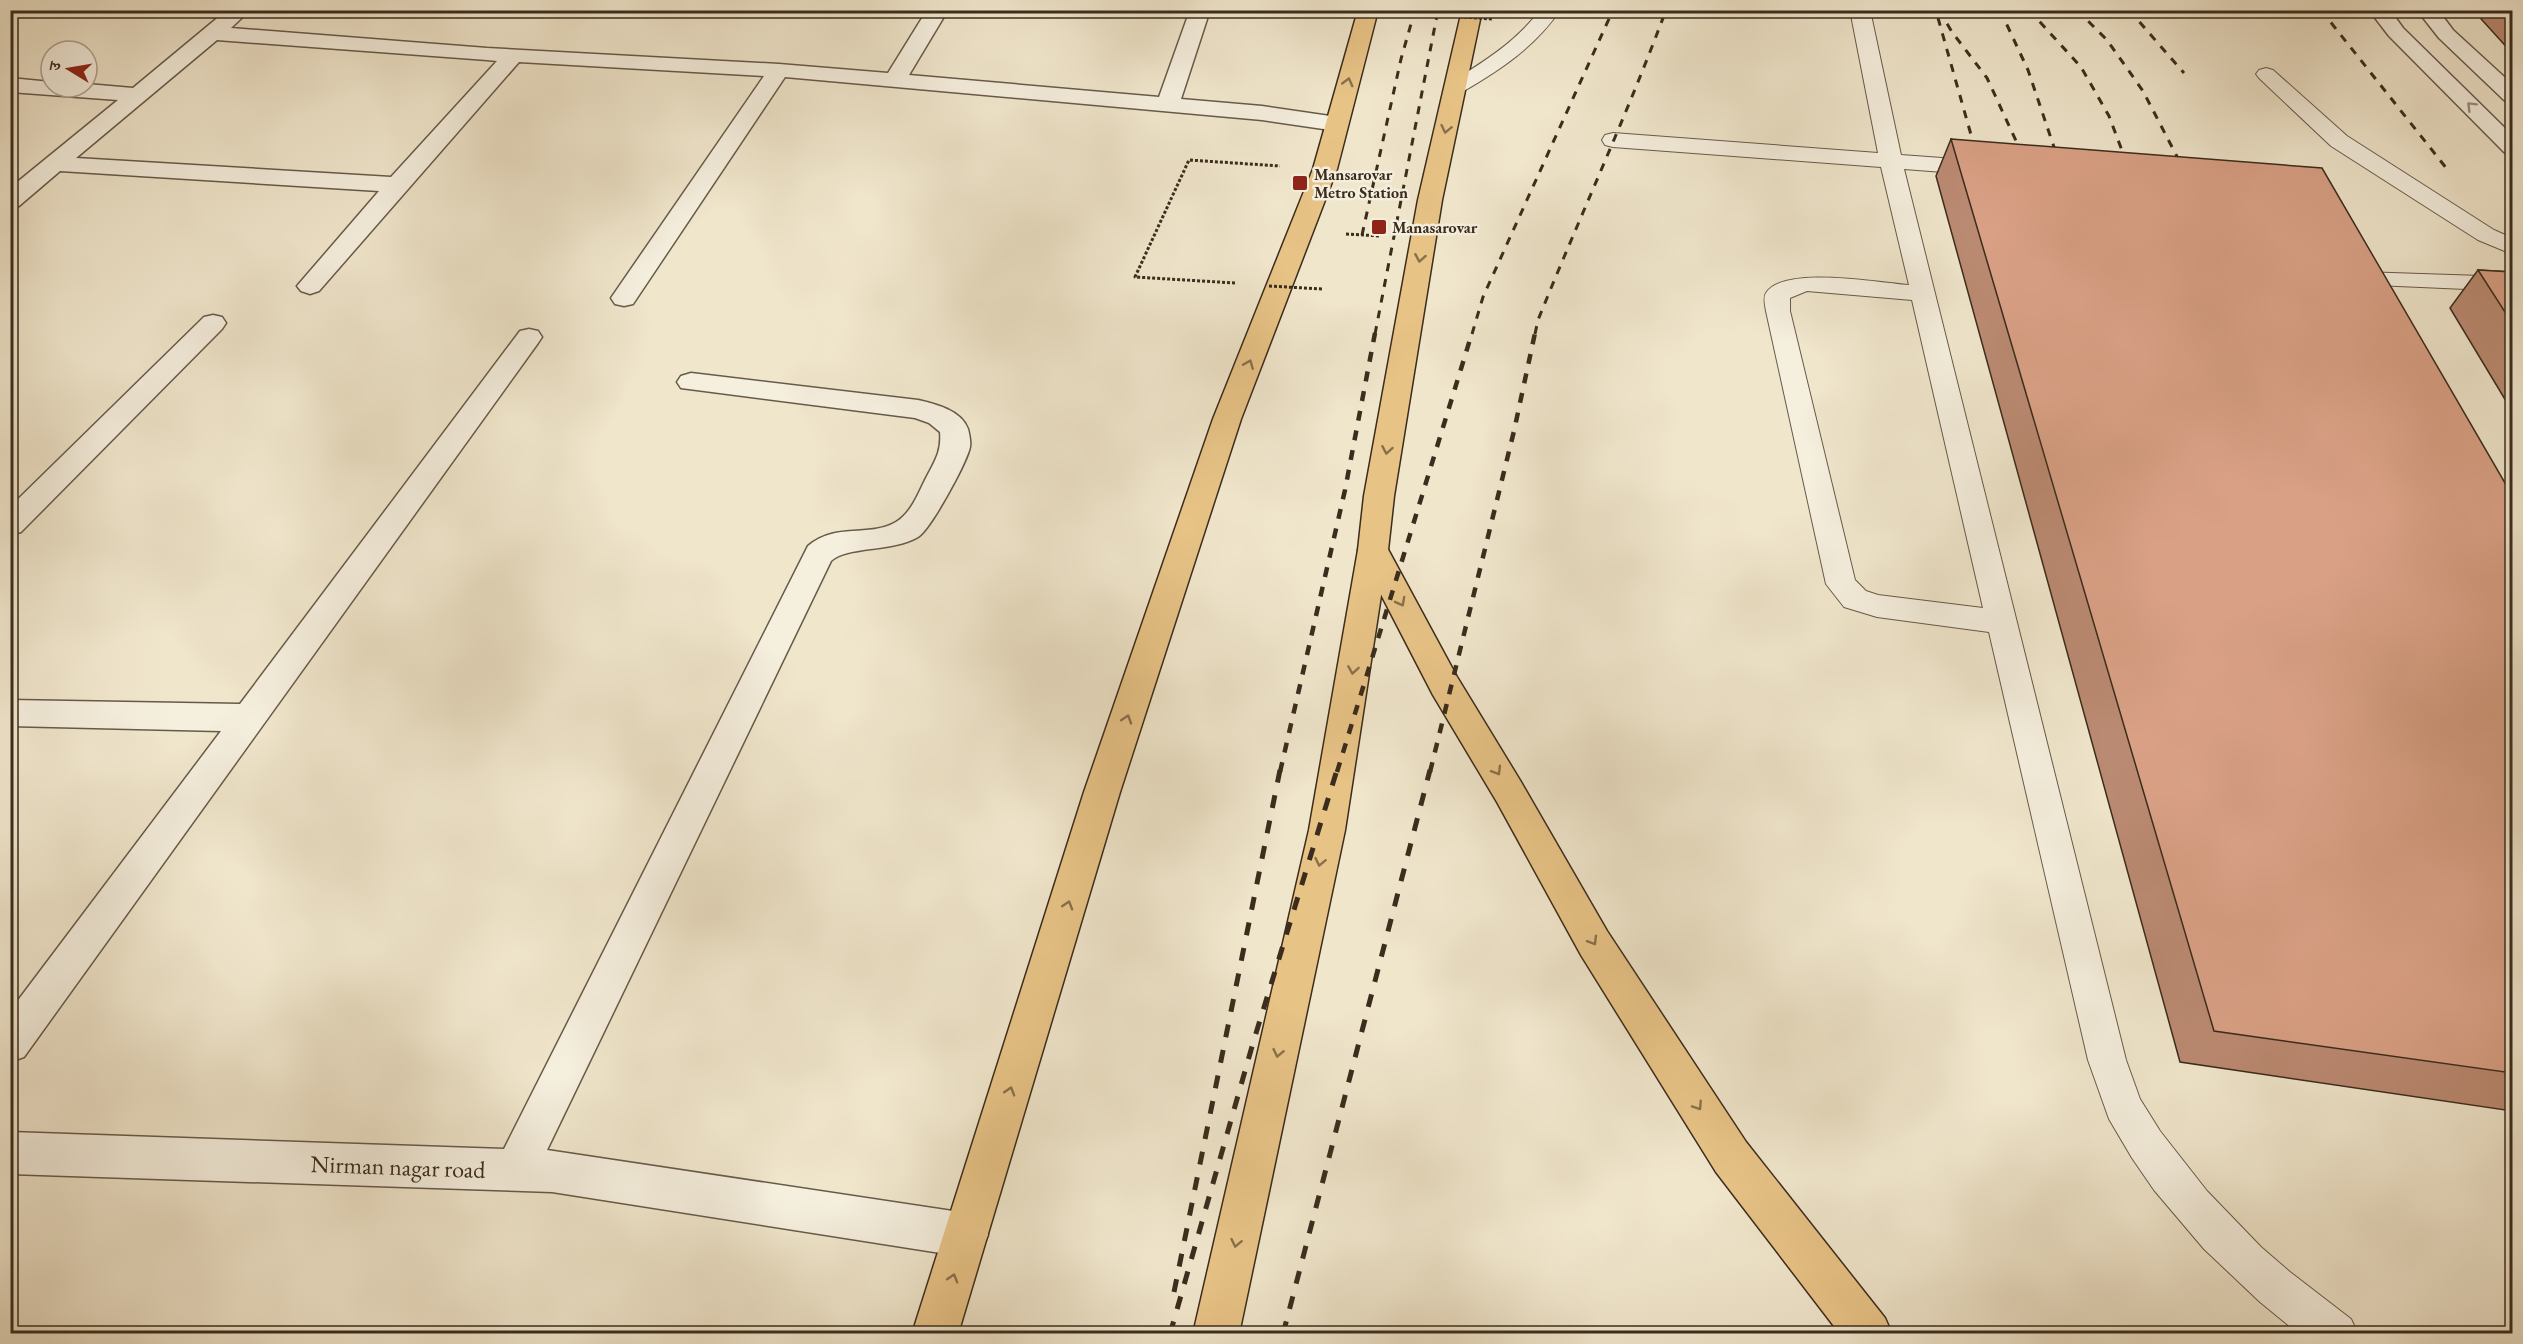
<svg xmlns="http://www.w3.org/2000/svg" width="2523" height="1344" viewBox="0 0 2523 1344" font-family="'EB Garamond','Noto Serif Devanagari',serif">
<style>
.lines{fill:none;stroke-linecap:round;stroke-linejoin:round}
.service-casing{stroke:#685a49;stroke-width:2}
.minor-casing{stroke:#685a49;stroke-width:3}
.tertiary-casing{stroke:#685a49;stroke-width:3}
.primary-casing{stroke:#3b2c1d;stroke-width:3}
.trunk-casing{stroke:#3b2c1d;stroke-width:3}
.path{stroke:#3b2c1d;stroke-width:3;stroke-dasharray:3 2;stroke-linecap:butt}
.service{fill:#f5efde;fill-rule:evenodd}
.minor{fill:#f5efde;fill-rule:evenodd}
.tertiary{fill:#f5efde;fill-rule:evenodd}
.primary{fill:#e8c386;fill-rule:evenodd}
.trunk{fill:#e8c386;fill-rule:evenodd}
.rail-far2{stroke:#3b2c1d;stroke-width:3;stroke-dasharray:8 8;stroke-linecap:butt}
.rail-far1{stroke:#3b2c1d;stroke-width:4.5;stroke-dasharray:10 10;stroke-linecap:butt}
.rail{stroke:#3b2c1d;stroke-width:5;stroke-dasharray:13 13;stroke-linecap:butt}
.path-bridge{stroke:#3b2c1d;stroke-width:3;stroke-dasharray:3 2;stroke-linecap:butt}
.wall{fill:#bb8a72;stroke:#3b2c1d;stroke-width:1.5}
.building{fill:#d9a085;stroke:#3b2c1d;stroke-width:1.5}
.oneway{stroke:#89704c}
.oneway2{stroke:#988e7e}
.poi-dot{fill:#8f2418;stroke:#f5efde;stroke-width:2}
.labels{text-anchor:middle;stroke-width:5;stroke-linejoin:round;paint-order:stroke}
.far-poi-label{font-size:16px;font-weight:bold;fill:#3b2c1d;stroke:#f5efde;text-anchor:start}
.near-street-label{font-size:24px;fill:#3b2c1d;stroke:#f5efde}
</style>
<rect width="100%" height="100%" fill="#f0e6cc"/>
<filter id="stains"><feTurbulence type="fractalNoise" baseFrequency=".00333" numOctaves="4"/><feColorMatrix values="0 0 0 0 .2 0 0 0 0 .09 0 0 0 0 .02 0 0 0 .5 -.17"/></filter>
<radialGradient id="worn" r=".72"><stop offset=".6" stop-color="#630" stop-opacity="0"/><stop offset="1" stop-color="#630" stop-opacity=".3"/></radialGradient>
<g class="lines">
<defs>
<path id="service" d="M1540,10h20c-25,37 -60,60 -98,82l-7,2 -7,-2 -3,-4 3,-4c34,-21 68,-42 92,-74z
M1850,10h20l31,145 82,6 8,2 3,5 -3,5 -8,2 -79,-6 222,891 14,39 20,32 47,60 54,56 29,25 61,47 7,15h-59l-39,-32 -56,-53 -50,-59 -22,-32 -23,-39 -21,-59 -99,-428 -112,-15 -33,-10 -18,-23 -60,-273c-1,-6 -3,-14 0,-18 17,-28 114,-10 143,-8l-28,-118 -268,-20 -8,-2 -3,-5 3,-5 8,-2 265,20zM1807,291l105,9 71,308 -105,-13 -12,-4 -11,-11 -65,-269v-13z
M2266,68l7,2 74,66 147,94 18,8v16l-34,-14 -147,-94 -72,-68 -3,-4 3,-4z
M2361,272l151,5v14l-160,-7 -3,-5 3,-5z"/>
<path id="minor" d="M227,10h23l-19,18 256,20 292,16 109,9 39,-63h21l-39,65 250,22 31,-87h20l-29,89 81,7 75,11 8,2 3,5 -3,5 -8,2 -75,-11 -477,-43 -152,227 -9,2 -9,-2 -4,-6 153,-222 -245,-14 -200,229 -9,3 -9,-3 -4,-5 82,-95 -319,-20 -41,35 -9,2v-20l108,-88 -108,-8v-14l41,4v5h36v-3l46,4zM217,40l270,20 10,1 -106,116 -315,-19z
M213,315l9,2 4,6 -4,6 -201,203 -11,3v-28l194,-190z
M529,329l9,2 4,6 -4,6 -514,714 -14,5v-51l211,-280 -211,-5v-26l230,4 280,-373z
M691,373l227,27c17,4 43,10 50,29 1,4 3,13 2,18 -3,15 -39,82 -52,90 -25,15 -71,9 -87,24l-284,589 419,63 15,7 7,15 -7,15 -15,7 -414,-65 -542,-18v-42l494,17 304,-603c28,-24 60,-8 88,-24 15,-9 22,-28 29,-42 9,-18 17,-28 15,-48l-11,-9 -14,-5 -234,-30 -4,-6 4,-6z"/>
<path id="tertiary" d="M2369,10h21l13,18 109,107v19l-8,-2 -115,-116z
M2417,10h21l15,20 59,54v18l-8,-2 -65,-62z"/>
<path id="primary" d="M1358,10h20l-41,159 -96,250 -121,373 -162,542h-46l172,-542 129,-373 100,-250z
M1462,10h20l-40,190 -48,296 -6,54 -43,280 -106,504h-46l116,-504 49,-280 6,-54 54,-296z"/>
<path id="trunk" d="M1373,539l11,3 73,135 64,105 86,149 139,211 139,176 7,16h-52l-124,-162 -135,-217 -84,-153 -64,-107 -75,-145 4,-8z"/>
</defs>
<use href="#service" class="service-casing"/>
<use href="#minor" class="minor-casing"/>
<use href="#tertiary" class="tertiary-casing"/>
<use href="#primary" class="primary-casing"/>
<use href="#trunk" class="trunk-casing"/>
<path class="path" d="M1408,14l22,1
M1346,234l35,2
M1235,283l-100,-6 54,-117 91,6"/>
<use href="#service" class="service"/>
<use href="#minor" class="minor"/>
<use href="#tertiary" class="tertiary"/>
<use href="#primary" class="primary"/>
<use href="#trunk" class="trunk"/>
<path class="rail-far2" d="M1939,10l13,22 35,46 37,80
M2000,10l28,60 31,92
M2029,10l52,57 28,49 20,53
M2077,10l30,30 36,51 42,81
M2129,10l55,63
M2321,10l126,159
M1938,18l39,138
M1362,235l39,-176 14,-49
M1375,334l63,-324
M1472,334l11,-37 130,-287
M1535,334l3,-14c42,-104 89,-205 128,-310"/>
<path class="rail-far1" d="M1280,772l65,-282 30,-157
M1337,772l135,-439
M1430,772l84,-341 21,-98"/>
<path class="rail" d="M1174,1292l106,-522
M1170,1334l83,-291 84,-273
M1283,1334l147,-564"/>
<path class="path-bridge" d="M1449,16l43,3
M1269,286l53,3"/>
</g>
<path class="wall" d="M2473,10h39v43z
M1951,139l561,356v616l-332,-49 -244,-886z
M2478,270l34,2v139l-62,-103z"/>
<path class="building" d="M1951,139l371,29 190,327v578l-298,-42z
M2478,270l34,2v51z"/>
<defs><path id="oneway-chevron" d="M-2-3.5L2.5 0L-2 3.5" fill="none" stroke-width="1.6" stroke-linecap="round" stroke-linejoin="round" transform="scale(1.5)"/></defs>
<g class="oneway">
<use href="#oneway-chevron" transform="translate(1348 82) rotate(-75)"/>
<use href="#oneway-chevron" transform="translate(1446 129) rotate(102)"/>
<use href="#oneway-chevron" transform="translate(1420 258) rotate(100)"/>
<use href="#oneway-chevron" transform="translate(1249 364) rotate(-68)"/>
<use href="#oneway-chevron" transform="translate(1387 450) rotate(100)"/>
<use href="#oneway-chevron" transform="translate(1401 602) rotate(62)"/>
<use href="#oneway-chevron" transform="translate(1353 670) rotate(99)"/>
<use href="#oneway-chevron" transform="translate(1127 719) rotate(-72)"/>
<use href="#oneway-chevron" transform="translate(1497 771) rotate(59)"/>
<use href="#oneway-chevron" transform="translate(1320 862) rotate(102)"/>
<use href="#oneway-chevron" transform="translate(1068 905) rotate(-73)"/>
<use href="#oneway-chevron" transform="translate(1593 941) rotate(59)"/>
<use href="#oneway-chevron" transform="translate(1278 1053) rotate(102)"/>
<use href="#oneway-chevron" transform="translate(1010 1091) rotate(-73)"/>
<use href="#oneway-chevron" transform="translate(1698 1106) rotate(57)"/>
<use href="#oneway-chevron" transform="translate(1236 1243) rotate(102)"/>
<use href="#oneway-chevron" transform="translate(953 1278) rotate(-73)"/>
</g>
<use class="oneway2" href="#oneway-chevron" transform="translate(2471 106) rotate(-135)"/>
<g class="poi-dot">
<rect x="1292" y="175" width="16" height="16" rx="3"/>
<rect x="1371" y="219" width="16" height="16" rx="3"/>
</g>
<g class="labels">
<g class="far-poi-label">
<text x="1314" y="180">Mansarovar<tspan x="1314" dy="18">Metro Station</tspan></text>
<text x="1392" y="233">Manasarovar</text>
</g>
<g class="near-street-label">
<text transform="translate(398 1167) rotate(2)" y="8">Nirman nagar road</text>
</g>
</g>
<rect width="2523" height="1344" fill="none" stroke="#f0e6cc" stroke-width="36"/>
<rect x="12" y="12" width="2499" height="1320" fill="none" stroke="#3b2c1d" stroke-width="3"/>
<rect x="18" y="18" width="2487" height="1308" fill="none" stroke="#3b2c1d" stroke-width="1.5"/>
<g transform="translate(69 69) rotate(281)"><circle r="28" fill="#f5efde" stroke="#aba191" stroke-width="1.5"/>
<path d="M0-4.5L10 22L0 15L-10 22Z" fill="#8f2418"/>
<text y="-9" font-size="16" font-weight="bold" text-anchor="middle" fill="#3b2c1d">उ</text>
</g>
<rect width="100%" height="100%" filter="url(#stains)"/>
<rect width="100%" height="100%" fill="url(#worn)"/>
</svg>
